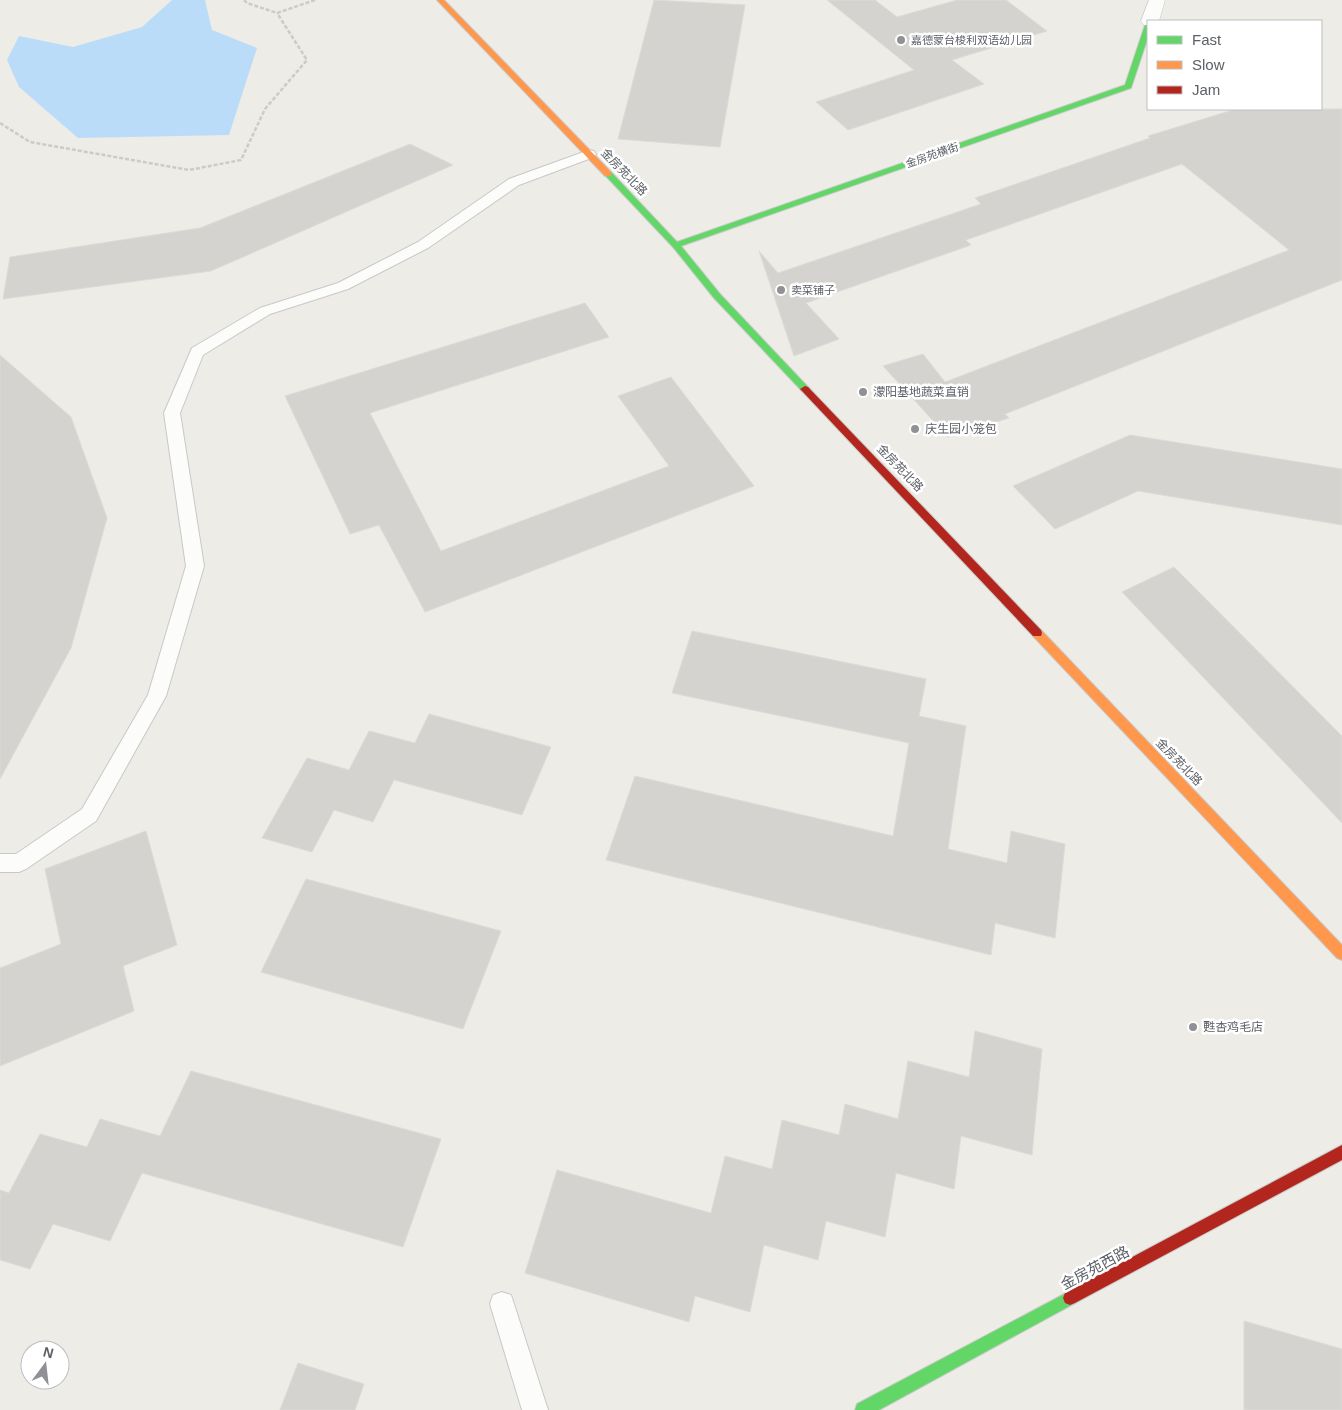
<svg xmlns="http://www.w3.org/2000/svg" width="1342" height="1410" viewBox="0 0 1342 1410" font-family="Helvetica,'Noto Sans SC',sans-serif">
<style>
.water{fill:#bbdcf8}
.building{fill:#d4d3d0;stroke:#dddbd6}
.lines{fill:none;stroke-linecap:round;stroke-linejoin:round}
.lane-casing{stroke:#c8c8c8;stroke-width:2}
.street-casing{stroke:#c8c8c8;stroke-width:1}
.fast-casing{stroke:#c9cac9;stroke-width:2}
.slow-casing{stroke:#c9cac9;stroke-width:2}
.jam-casing{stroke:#c9cac9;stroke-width:2}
.path{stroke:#c9cdca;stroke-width:2.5;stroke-dasharray:4 2;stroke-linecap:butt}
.lane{fill:#fcfcfb;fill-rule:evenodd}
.street{fill:#fcfcfb;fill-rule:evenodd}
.fast{fill:#63d668;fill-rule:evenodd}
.slow{fill:#ff974d;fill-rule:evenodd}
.jam{fill:#b3261e;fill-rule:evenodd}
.poi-dot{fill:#8f9194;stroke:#fff;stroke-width:2}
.labels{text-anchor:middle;stroke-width:5;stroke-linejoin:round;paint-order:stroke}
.far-poi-label{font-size:11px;fill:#5c6067;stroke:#fff;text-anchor:start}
.far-street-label{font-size:11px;fill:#5c6067;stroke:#fff}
.street-label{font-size:12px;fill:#5c6067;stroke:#fff}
.poi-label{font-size:12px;fill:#5c6067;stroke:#fff;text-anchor:start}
.near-street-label{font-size:15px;fill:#5c6067;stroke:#fff}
</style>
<rect width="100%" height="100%" fill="#edece7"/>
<path class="water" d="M172,0h33l7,30 45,18 -28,87 -151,3 -59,-51 -12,-27 12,-24 54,11 69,-20z"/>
<path class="building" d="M654,0l91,5 -25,142 -102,-8z
M827,0h48l22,17 60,-17h49l41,31 -95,29 32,24 -136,46 -32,-28 98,-32z
M1236,109h106v171l-337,134 4,4 -61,19 -65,-71 40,-12 22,28 344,-132 -107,-86 -216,76 5,5 -165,58 33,36 -45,17 -35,-105 19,22 203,-69 -6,-6 175,-60 -2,-2z
M410,144l43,21 -242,106 -208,28 7,-42 190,-29z
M585,303l24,34 -239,76 71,138 228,-85 -51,-70 53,-19 83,109 -329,126 -46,-87 -29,9 -65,-138z
M0,355l71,62 36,101 -36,130 -71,131z
M1130,435l212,34v56l-204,-34 -83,38 -42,-43z
M1174,567l168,169v87l-220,-231z
M692,631l234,48 -7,37 47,10 -18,123 59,14 4,-32 54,13 -10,94 -60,-15 -4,32 -385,-95 29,-84 258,60 16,-93 -237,-50z
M429,714l122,33 -29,68 -128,-35 -21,42 -39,-12 -22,42 -50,-14 45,-80 42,12 20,-39 46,12z
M146,831l31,114 -54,21 11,45 -134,55v-98l61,-24 -16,-75z
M306,879l195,52 -38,98 -202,-57z
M975,1031l67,18 -10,106 -71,-19 -7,53 -58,-16 -11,64 -59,-16 -8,39 -54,-15 -14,67 -55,-16 -6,26 -164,-49 32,-103 154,43 14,-57 47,13 10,-49 57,15 6,-31 53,15 10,-58 61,16z
M191,1071l250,68 -38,108 -261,-74 -32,68 -57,-17 -23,45 -30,-9v-70l9,3 31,-59 47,13 13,-28 60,17z
M1244,1321l98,28v61h-98z
M298,1363l66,21 -9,26h-75z"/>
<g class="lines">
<defs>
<path id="lane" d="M589,150l5,1 2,3 -2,3 -75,28 -91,63 -80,41 -78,25 -67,41 -23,58 24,153 -38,130 -70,125 -70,48 -7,3h-19v-18h16l66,-45 66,-114 38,-129 -22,-153 28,-65 68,-40 78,-25 80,-41 91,-63z
M502,1292l9,3 3,9 34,106h-26l-32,-106 3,-9z"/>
<path id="street" d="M1149,0h16l-6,21h-11v5l-4,-1 -3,-4z"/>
<path id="fast" d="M1145,25h3v12l-17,51 -450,158 39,48 88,93 2,2 -5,3 -3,-1 -88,-93 -41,-51 -69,-73 7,-2 66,70 448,-157z
M1070,1291l5,2 2,5 -2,5 -196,107h-24l2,-6z"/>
<path id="slow" d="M437,0h7l167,172v4h-6z
M1037,629l4,1 301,315v15l-5,-2 -304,-322 -1,-3z"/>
<path id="jam" d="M805,386l3,1 233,243 1,3 -1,3h-8l-231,-245 -2,-2z
M1342,1145v15l-267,143 -5,2 -5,-2 -2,-5 2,-5z"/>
</defs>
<use href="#lane" class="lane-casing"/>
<use href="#street" class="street-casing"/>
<use href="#fast" class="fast-casing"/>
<use href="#slow" class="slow-casing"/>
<use href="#jam" class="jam-casing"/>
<path class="path" d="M244,0l3,3 30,10 38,-13
M0,123l30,19 159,28 52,-10 24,-51 42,-49 -30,-47"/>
<use href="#lane" class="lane"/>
<use href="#street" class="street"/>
<use href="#fast" class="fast"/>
<use href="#slow" class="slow"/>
<use href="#jam" class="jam"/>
</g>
<g class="poi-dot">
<circle cx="901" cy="40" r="5"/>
<circle cx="781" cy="290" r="5"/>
<circle cx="863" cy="392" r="5"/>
<circle cx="915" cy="429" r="5"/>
<circle cx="1193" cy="1027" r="5"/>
</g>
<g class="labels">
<g class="far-poi-label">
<text x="911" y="44">嘉德蒙台梭利双语幼儿园</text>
<text x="791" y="294">卖菜铺子</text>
</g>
<g class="far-street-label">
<text transform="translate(932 155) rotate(-19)" y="4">金房苑横街</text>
</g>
<g class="street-label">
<text transform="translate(624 172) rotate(46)" y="4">金房苑北路</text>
<text transform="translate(900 468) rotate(46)" y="4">金房苑北路</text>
<text transform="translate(1179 762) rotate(46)" y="4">金房苑北路</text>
</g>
<g class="poi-label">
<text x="873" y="396">濛阳基地蔬菜直销</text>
<text x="925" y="433">庆生园小笼包</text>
<text x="1203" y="1031">甦杏鸡毛店</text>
</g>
<g class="near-street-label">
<text transform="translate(1095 1268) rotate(-28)" y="5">金房苑西路</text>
</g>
</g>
<rect x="1147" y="20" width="175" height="90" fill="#ffffff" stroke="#bebfc2"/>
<rect x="1157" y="36" width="25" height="8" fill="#63d668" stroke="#bebfc2"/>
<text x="1192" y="45" font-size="15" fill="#5c6067">Fast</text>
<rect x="1157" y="61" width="25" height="8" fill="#ff974d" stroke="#bebfc2"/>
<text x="1192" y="70" font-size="15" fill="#5c6067">Slow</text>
<rect x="1157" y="86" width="25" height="8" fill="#b3261e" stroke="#bebfc2"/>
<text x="1192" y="95" font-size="15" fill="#5c6067">Jam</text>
<g transform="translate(45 1365) rotate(15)"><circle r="24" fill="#ffffff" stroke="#bebfc2"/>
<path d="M0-4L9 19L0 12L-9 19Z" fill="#8f9194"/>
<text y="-8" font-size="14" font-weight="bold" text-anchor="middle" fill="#5c6067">N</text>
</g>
</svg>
